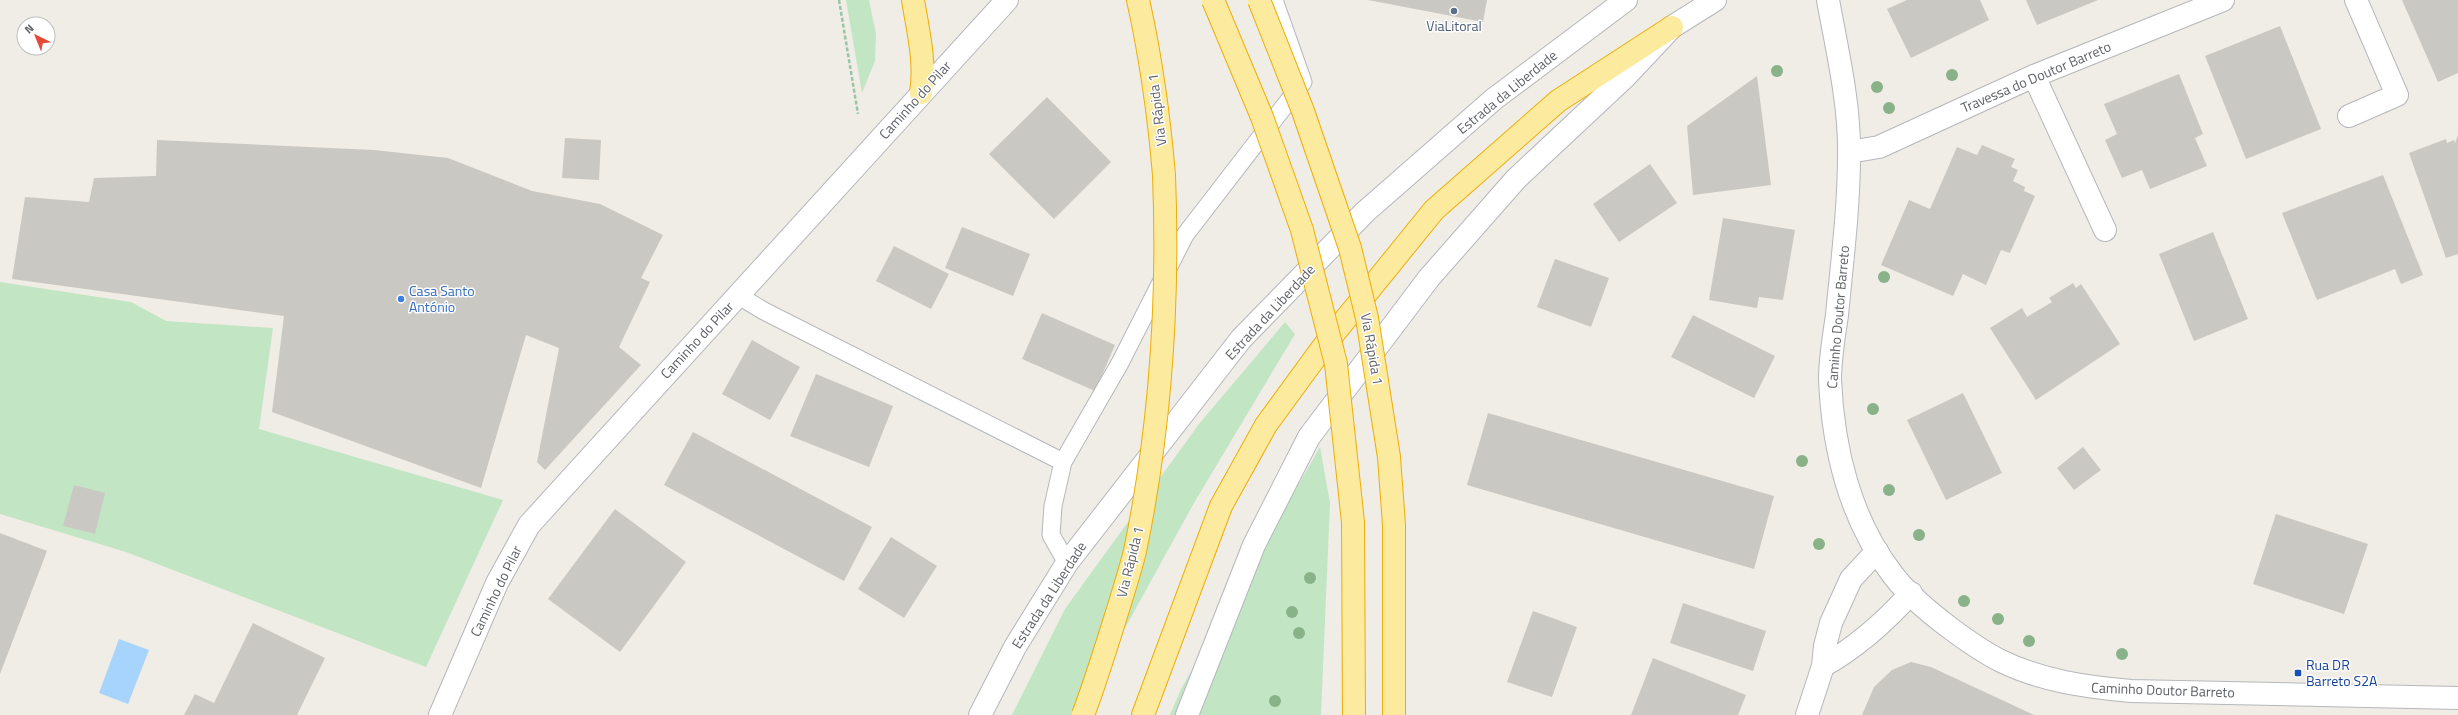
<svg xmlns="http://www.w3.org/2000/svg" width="2458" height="715" viewBox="0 0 2458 715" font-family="'Titillium Web',sans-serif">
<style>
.green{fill:#c2e5c4}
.water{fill:#a7d4fc}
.building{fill:#cac8c2}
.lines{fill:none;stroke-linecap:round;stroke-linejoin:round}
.service-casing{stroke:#b5b7bb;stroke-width:19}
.minor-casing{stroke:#b5b7bb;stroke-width:24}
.tertiary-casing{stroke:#b5b7bb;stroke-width:24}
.secondary-casing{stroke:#b4b7bc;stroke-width:24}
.trunk-casing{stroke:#edad07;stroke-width:24}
.path{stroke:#9ac4a7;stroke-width:2.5;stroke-dasharray:4 2;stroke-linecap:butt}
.service{stroke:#fff;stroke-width:17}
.minor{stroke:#fff;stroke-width:22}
.tertiary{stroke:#fff;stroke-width:22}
.secondary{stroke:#fff;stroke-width:22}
.trunk{stroke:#fcea9e;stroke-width:22}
.trunk-bridge-casing{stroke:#edad07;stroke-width:24;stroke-linecap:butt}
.trunk-bridge{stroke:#fcea9e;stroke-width:22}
.tree{fill:#8ab289}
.service-dot{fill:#5c6f8a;stroke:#fff;stroke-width:1.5}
.shop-dot{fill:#3f7fe0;stroke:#fff;stroke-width:1.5}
.transit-dot{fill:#1a4fb4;stroke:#fff;stroke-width:1.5}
.labels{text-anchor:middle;stroke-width:3;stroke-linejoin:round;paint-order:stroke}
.service-label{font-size:14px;fill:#4e5e75;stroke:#fff}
.street-label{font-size:14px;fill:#5d6065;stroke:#fff}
.shop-label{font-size:14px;fill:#366cbe;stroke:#fff;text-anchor:start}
.transit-label{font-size:14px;fill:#164399;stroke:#fff;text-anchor:start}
</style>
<rect width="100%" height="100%" fill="#efede5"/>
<path class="green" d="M846,0h23l7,34 -1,27 -13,32z
M0,282l131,20 35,19 107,7 -14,101 244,71 -77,167 -300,-115 -126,-38z
M1285,322l10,12 -101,169 -117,212h-65l53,-106 134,-185z
M1320,447l10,56 -9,212h-151l11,-26z"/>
<path class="water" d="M119,639l30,11 -21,54 -29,-11z"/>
<path class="building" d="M1368,0h119l-4,22z
M1907,0h73l9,20 -78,38 -24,-49z
M2026,0h72l-61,25z
M2402,0h56v73l-20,9z
M2280,26l41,103 -75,30 -41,-103z
M2179,74l24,60 -8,4 12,28 -57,23 -8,-19 -20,8 -17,-38 12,-6 -13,-30z
M1757,76l14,109 -78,10 -6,-69z
M1047,97l64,65 -57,57 -65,-65z
M2458,135v119l-12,4 -37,-105 37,-14 1,4 7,-3 1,3z
M565,138l36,2 -2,40 -37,-2z
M157,140l217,10 74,8 84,33 68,13 63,31 -22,43 9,4 -31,65 22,18 -96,105 -8,-8 22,-114 -33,-13 -45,153 -209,-76 12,-96 -272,-37 13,-82 64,5 5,-24 62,-2z
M1982,145l33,14 -4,8 7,3 -5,11 12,6 -1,4 11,5 -25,57 -9,-3 -15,35 -23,-11 -10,22 -72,-31 28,-65 21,9 27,-62 20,8z
M1650,164l27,39 -58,39 -26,-38z
M2383,175l40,100 -22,9 -6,-15 -78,31 -35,-87z
M1723,218l72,12 -12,70 -24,-3 -2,11 -48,-8z
M962,227l68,27 -17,42 -68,-28z
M2213,232l35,87 -54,22 -35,-87z
M894,246l55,28 -18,35 -55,-28z
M1555,259l54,19 -18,49 -54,-20z
M2073,283l3,5 5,-4 39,60 -84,56 -46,-72 32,-20 5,9 25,-15 -3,-4z
M1042,313l73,32 -20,46 -73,-32z
M1693,315l82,41 -21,42 -83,-41z
M752,340l48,27 -30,53 -48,-26z
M816,374l77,32 -24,61 -79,-31z
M1963,393l39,80 -56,27 -39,-80z
M1488,413l286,83 -20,73 -287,-84z
M693,432l179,95 -28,54 -180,-96z
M2083,447l18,23 -27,20 -17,-22z
M74,485l31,8 -10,41 -32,-8z
M615,509l71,53 -66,90 -72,-53z
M2276,514l92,30 -24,70 -91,-30z
M0,533l47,18 -47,123z
M891,537l46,29 -33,52 -46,-29z
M1683,603l83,28 -13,40 -83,-28z
M1533,611l44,16 -25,70 -45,-15z
M253,623l72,35 -28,57h-113l11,-21 19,9z
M1653,658l93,37 -8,20h-107z
M1911,662l20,5 103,48h-172l12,-28 18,-17z"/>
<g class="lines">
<defs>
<path id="service" d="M739,296l25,15 299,151
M1067,563l-16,-28 2,-29 10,-44 57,-99 65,-128 118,-153 -29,-82"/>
<path id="minor" d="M2034,76l71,154
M2349,116l48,-21 -41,-95
M1849,152l30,-5 155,-71 189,-76
M1823,666c34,-19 62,-44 88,-73
M1807,715l16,-49 2,-20 6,-23 20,-44 26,-28"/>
<path id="tertiary" d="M1828,0c9,50 22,104 21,155 0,53 -7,107 -12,160 -3,21 -7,43 -7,65 3,68 20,140 63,195 15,20 37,38 57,53 16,12 33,24 51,33 41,20 85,26 130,30l327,7
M440,715l57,-132 32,-58 478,-525"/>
<path id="secondary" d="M980,715l35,-68 52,-84 174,-224 124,-127 129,-113 132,-99
M1187,715l67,-170 55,-108 120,-159 87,-99 109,-102 47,-50 43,-27"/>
<path id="trunk" d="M913,0c5,31 13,62 8,93
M1138,0c13,58 21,116 26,175
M1143,715l78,-209 45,-81 57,-78 111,-137 124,-109 114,-74"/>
</defs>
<use href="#service" class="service-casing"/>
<use href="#minor" class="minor-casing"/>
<use href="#tertiary" class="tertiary-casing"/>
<use href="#secondary" class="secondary-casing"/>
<use href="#trunk" class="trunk-casing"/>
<path class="path" d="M839,0l19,114"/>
<use href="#service" class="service"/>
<use href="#minor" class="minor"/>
<use href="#tertiary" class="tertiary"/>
<use href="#secondary" class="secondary"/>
<use href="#trunk" class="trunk"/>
<defs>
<path id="trunk-bridge" d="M1213,0l49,117 40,113 34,134 17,158 1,193
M1259,0l44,111 47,137 17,70 22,139 5,68v190
M1083,715c14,-37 25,-74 37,-112 5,-17 11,-35 15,-52 26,-125 34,-249 29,-376"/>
</defs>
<use href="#trunk-bridge" class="trunk-bridge-casing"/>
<use href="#trunk-bridge" class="trunk-bridge"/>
</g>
<g class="tree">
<circle cx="1777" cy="71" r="6"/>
<circle cx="1952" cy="75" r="6"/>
<circle cx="1877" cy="87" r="6"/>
<circle cx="1889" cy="108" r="6"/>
<circle cx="1884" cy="277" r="6"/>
<circle cx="1873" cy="409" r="6"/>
<circle cx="1802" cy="461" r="6"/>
<circle cx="1889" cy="490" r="6"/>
<circle cx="1919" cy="535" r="6"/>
<circle cx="1819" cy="544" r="6"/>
<circle cx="1310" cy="578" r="6"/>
<circle cx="1964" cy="601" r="6"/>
<circle cx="1292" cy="612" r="6"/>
<circle cx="1998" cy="619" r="6"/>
<circle cx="1299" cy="633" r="6"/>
<circle cx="2029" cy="641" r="6"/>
<circle cx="2122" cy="654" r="6"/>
<circle cx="1275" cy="701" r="6"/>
</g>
<circle class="service-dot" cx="1454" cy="11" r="4"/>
<circle class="shop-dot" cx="401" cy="299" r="4"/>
<rect class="transit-dot" x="2294" y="669" width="8" height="8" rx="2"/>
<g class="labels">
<g class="service-label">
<text x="1454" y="31">ViaLitoral</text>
</g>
<g class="street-label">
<text transform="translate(2036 77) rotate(-23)" y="5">Travessa do Doutor Barreto</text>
<text transform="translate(1507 92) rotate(-39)" y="5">Estrada da Liberdade</text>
<text transform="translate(915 100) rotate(-48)" y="5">Caminho do Pilar</text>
<text transform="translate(1157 110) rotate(-97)" y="5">Via Rápida 1</text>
<text transform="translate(1270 312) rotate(-47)" y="5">Estrada da Liberdade</text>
<text transform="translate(1838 317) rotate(-85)" y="5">Caminho Doutor Barreto</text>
<text transform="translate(697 340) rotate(-47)" y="5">Caminho do Pilar</text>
<text transform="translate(1372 349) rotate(80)" y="5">Via Rápida 1</text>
<text transform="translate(1130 562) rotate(-76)" y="5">Via Rápida 1</text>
<text transform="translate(496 591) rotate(-64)" y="5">Caminho do Pilar</text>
<text transform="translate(1049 595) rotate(-57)" y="5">Estrada da Liberdade</text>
<text transform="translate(2163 690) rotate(2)" y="5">Caminho Doutor Barreto</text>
</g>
<g class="shop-label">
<text x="409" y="296">Casa Santo<tspan x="409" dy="16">António</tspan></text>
</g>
<g class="transit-label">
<text x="2306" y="670">Rua DR<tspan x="2306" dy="16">Barreto S2A</tspan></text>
</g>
</g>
<g transform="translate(36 36) rotate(317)"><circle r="19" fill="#ffffff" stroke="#bebfc1"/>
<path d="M0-3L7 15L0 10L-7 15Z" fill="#e44a36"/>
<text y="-6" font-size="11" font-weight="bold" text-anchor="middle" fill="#5d6065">N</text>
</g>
</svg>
